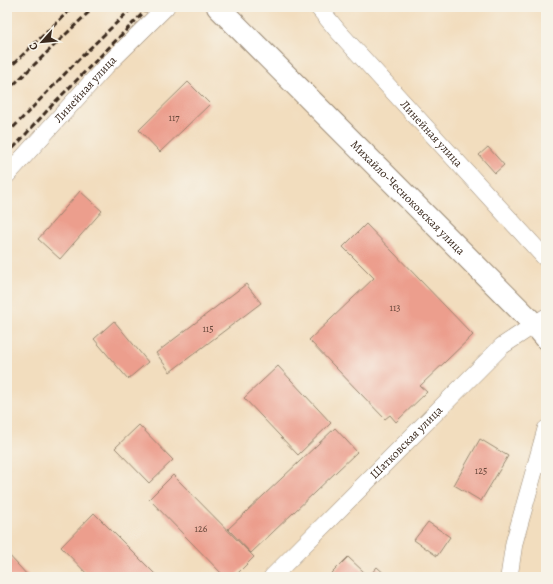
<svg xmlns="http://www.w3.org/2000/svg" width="553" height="584" viewBox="0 0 553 584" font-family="Alegreya,serif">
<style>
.building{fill:#ec9e8d}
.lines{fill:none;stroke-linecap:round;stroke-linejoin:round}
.street-casing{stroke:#96846e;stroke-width:18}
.secondary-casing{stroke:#96846e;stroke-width:24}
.street{stroke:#fff;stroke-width:17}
.secondary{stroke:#fff;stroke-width:22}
.rail{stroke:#3b2a1e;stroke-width:3;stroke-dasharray:6 3;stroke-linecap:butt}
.labels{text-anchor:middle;stroke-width:3.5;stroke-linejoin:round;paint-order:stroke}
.number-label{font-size:10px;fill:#67473a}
.street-label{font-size:12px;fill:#3b2a1e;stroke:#f7f3e8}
</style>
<rect width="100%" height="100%" fill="#f7f3e8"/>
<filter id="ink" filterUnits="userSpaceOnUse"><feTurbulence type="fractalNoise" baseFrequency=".025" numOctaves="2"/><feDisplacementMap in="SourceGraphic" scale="8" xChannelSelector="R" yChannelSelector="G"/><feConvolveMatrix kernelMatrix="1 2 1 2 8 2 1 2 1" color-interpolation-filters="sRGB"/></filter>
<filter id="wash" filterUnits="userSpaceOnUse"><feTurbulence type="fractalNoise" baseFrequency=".012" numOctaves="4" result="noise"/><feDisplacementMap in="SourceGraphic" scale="16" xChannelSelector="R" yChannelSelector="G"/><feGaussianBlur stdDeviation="0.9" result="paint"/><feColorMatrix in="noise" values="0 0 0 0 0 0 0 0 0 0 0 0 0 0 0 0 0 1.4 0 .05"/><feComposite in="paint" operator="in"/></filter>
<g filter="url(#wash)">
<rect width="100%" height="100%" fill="#f2ddbe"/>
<g id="blocks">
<path class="building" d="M188,82l22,22 -50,48 -21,-22z
M488,147l16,18 -9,8 -16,-18z
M80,191l22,20 -42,48 -22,-20z
M366,224l107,111 -53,51 7,6 -31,30 -6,-7 -5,4 -76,-79 65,-62 -31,-31z
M246,284l15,19 -91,69 -14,-19z
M114,321l34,41 -20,17 -34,-40z
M278,366l53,57 -33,32 -54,-57z
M139,425l34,35 -24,23 -34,-35z
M335,428l22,24 -106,101 -23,-24z
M480,439l28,17 -27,45 -27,-16z
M173,475l81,82 -20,20h-9l-76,-78z
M94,513l64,64h-68l-29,-30z
M428,522l22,15 -13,19 -23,-16z
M7,553l22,24h-22z
M348,557l17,16 -4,4h-33z
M377,567l11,10h-20z"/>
</g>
</g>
<g filter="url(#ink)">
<use href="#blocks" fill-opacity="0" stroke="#96846e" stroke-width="1"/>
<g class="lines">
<defs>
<g id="street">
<path id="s1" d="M318,7l19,23 209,229"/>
<path id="s2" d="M7,175l99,-109 60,-59"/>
<path id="s3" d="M272,577l230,-231 44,-29"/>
<path d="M509,577l5,-34 32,-114"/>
</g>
<g id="secondary">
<path id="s4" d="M218,7l317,318 11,13"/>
</g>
</defs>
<use href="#street" class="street-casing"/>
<use href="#secondary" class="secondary-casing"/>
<use href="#street" class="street"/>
<use href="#secondary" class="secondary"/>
<path class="rail" d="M7,70l66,-63
M7,91l87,-84
M7,134l76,-79 50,-48
M7,155l48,-53 94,-95"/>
</g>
</g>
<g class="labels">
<g class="number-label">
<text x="174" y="121">117</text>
<text x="395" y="311">113</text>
<text x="208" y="332">115</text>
<text x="481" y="474">125</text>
<text x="201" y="532">126</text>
</g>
<g class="street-label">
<text dy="4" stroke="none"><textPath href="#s2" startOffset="116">Линейная улица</textPath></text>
<text dy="4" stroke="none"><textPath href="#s1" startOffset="170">Линейная улица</textPath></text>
<text dy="4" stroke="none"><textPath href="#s4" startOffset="269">Михайло-Чесноковская улица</textPath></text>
<text dy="4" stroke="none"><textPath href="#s3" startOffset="190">Шатковская улица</textPath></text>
</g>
</g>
<rect width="553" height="584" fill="none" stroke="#f7f3e8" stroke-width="24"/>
<g transform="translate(42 42) rotate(243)" stroke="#f7f3e8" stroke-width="3" paint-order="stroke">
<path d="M0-3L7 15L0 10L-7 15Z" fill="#3b2a1e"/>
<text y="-6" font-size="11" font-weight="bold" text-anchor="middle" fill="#3b2a1e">С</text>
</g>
</svg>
